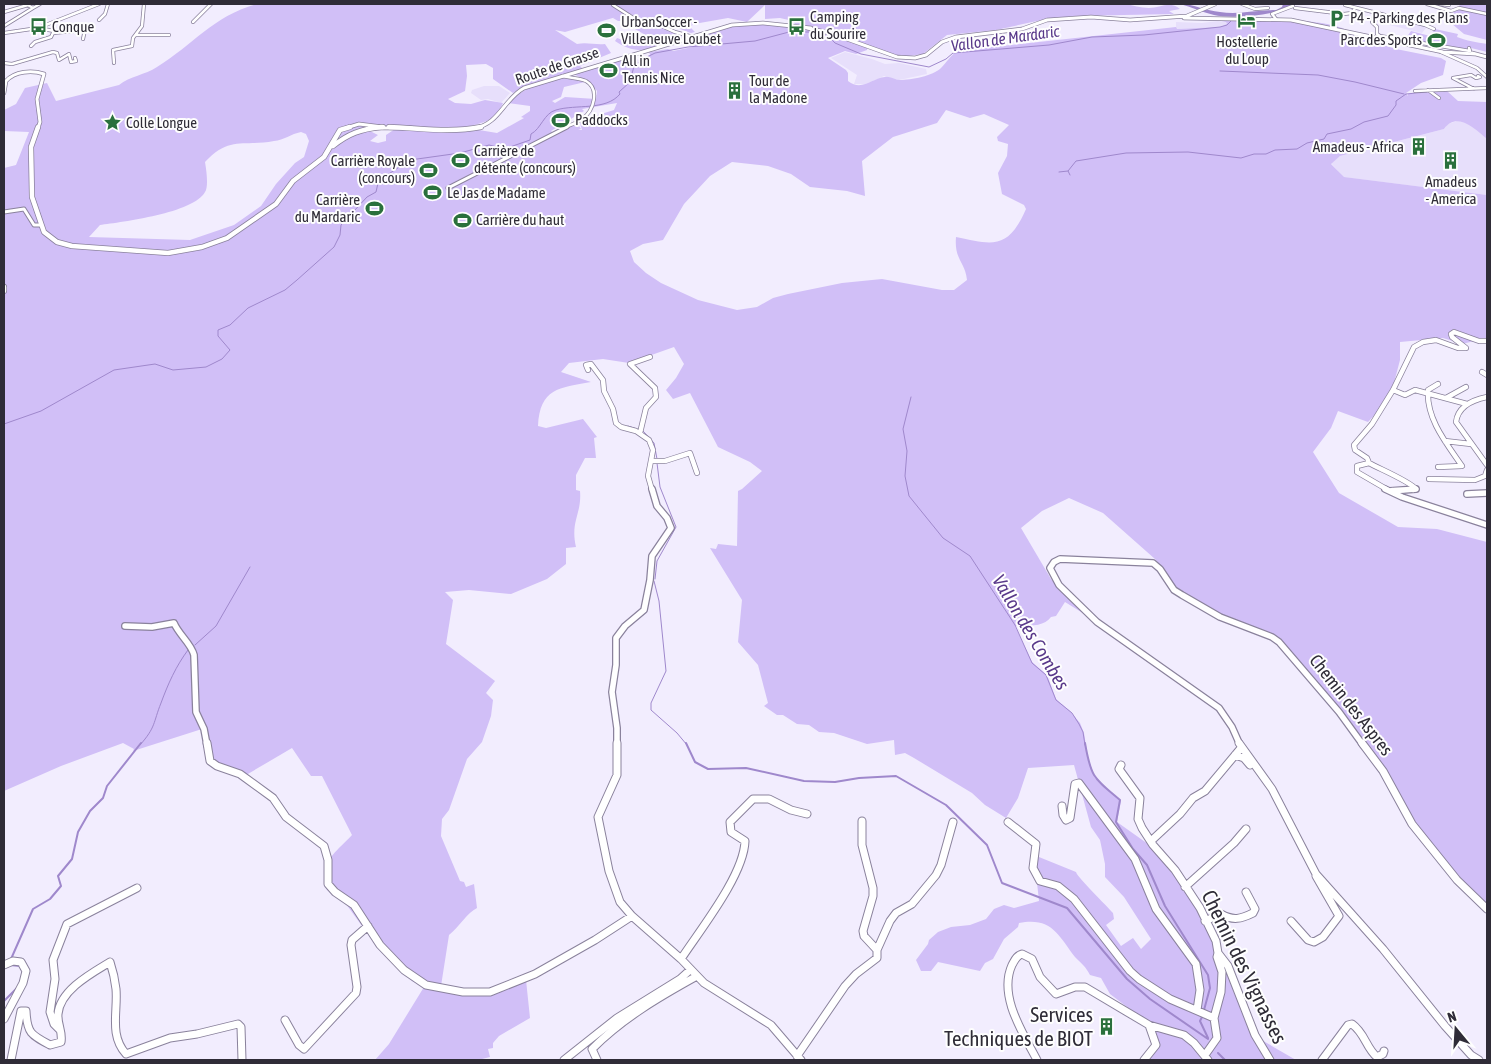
<svg xmlns="http://www.w3.org/2000/svg" width="1491" height="1064" viewBox="0 0 1491 1064" font-family="'Asap Condensed',sans-serif">
<style>
.built{fill:#e7dffb}
.green{fill:#d1bff7;fill-rule:evenodd}
.water{fill:#9f88cc}
.lines{fill:none;stroke-linecap:round;stroke-linejoin:round}
.stream-far1{stroke:#9f88cc;stroke-width:1}
.stream{stroke:#9f88cc;stroke-width:2}
.minor-far4-casing{stroke:#8a829c;stroke-width:4}
.minor-far3-casing{stroke:#8a829c;stroke-width:5}
.minor-far2-casing{stroke:#8a829c;stroke-width:6}
.minor-far1-casing{stroke:#8a829c;stroke-width:8}
.minor-casing{stroke:#8a829c;stroke-width:9}
.major-far1-casing{stroke:#8a829c;stroke-width:4.5}
.major-casing{stroke:#8a829c;stroke-width:6}
.minor-far4{stroke:#fff;stroke-width:2.5}
.minor-far3{stroke:#fff;stroke-width:3}
.minor-far2{stroke:#fff;stroke-width:4.5}
.minor-far1{stroke:#fff;stroke-width:5.5}
.minor{stroke:#fff;stroke-width:7}
.major-far1{stroke:#fff;stroke-width:3}
.major{stroke:#fff;stroke-width:4.5}
.labels{text-anchor:middle;stroke-width:4;stroke-linejoin:round;paint-order:stroke}
.far-poi-label{font-size:15px;fill:#2f2c37;stroke:#fefefe;text-anchor:start}
.far-street-label{font-size:15px;fill:#2f2c37;stroke:#fefefe}
.far-water-label{font-size:16px;font-style:italic;fill:#59398a;stroke:#fefefe}
.street-label{font-size:18px;fill:#2f2c37;stroke:#fefefe}
.water-label{font-size:19px;font-style:italic;fill:#59398a;stroke:#fefefe}
.near-street-label{font-size:21px;fill:#2f2c37;stroke:#fefefe}
.near-poi-label{font-size:21px;fill:#2f2c37;stroke:#fefefe;text-anchor:end}
</style>
<rect width="100%" height="100%" fill="#f2edfe"/>
<path class="built" d="M1375,17l10,2 2,-2 38,9 1,2 -4,5 -49,-12z
M1218,21l8,1 1,2 -7,3 -44,2v-7l26,1z
M845,52l27,7 13,5 14,-1 27,6 1,5 -28,6 -15,-4 -18,8h-12l3,-9 -26,-17z
M484,86h15l11,7 -9,10 -13,-4 -7,1 -10,-7 1,-3z
M1457,121l13,3 17,15v56l-144,-18 -12,-14 9,-7 104,-27 4,-5z"/>
<path class="green" d="M257,4h868c7,1 16,4 24,4 11,0 21,-8 31,1l-11,2 5,3 -100,2 -37,5 -41,9 -49,5 -24,19 -22,3 -70,-25 -35,-6 -3,-5 -13,-3 -15,1v-14l-18,17 -19,-4 -34,6 -4,3 5,5 -4,1 -33,-12 -20,-2 -7,-5 -4,1 9,6 18,3 33,13c-28,9 -46,22 -72,4l2,-3 23,8 12,-4 -6,-4 3,-1 -14,-8 4,-2 -11,-6h-10l-5,-3 3,-1 -51,15 -10,-2 22,14c10,-2 18,1 28,0l6,9 -31,13 3,3 -62,19 -8,5 -20,-14v-11l-7,-4 -20,1 1,11 -2,15 -17,8 7,4 16,1 14,-4 18,3 -6,13c-37,21 -83,11 -124,8l-5,6 10,5 -8,6 8,2 8,-2v-6l9,-6 61,3 17,-3 24,4 27,-15 -3,-1 9,-6v-5l-22,-3c20,-19 51,-31 77,-21l-21,5 -3,10 -9,4 3,2 10,-6 31,2 1,-8 -7,-8 -16,-9 58,-17 7,3 11,-5 -1,-3 19,-3 5,2 20,-4 -11,-3 6,-5 46,-13 29,-2 61,8 43,15v3l-11,4 -11,-3 -17,7 18,12 2,3v8c14,11 24,-3 37,-4 5,-1 10,3 15,3 11,0 33,-4 41,-12 6,-6 9,-12 16,-17l219,-24 1,2 43,-2 7,-3 -1,-2 -5,-1c27,-2 117,-5 134,15l41,13 45,9 5,3 -3,14 -22,8 -15,10 2,3v-2l39,-3 11,10 29,1v37c-12,-10 -30,-28 -43,-10l-104,27 -9,8 13,13 143,18v143l-25,6 -19,-6 -43,4v18l-10,38 -22,24 -30,-11 -7,17 -18,24 26,41 59,34 39,2 50,13v364l-31,-33 -42,-50 -75,-116 -61,-67 -53,-24 -39,-20 -8,-6 -23,-31 -52,-46 -34,-15 -27,13 -21,17 30,51 35,36 -21,-13 -9,14 -5,1c-7,10 -24,9 -36,9l17,36 15,13 9,24 14,12 10,12 4,10 4,25 7,20 26,23 -4,21 31,22 24,26 25,38 19,36 7,22 10,15v10l11,21 9,23 43,25h-149l12,-15 -7,-19 -42,-32 -9,-16 -11,-3c-4,-8 -9,-12 -15,-18 -17,-22 -23,-40 -56,-34l-1,4 -14,12 -11,20 -8,4 -5,8 -42,-9 -7,9h-10l-5,-11 12,-16 1,-4 9,-8 13,-5 19,-2 16,-6 8,-10 10,-4 10,3 25,-7 -5,-46 42,17c1,5 31,34 37,41l1,6 -8,6 15,21 12,-8 8,11 10,-10 -27,-42 -19,-20v-13l-5,-24 -9,-13 -17,-62 -46,3 -10,30 -12,20 -21,-13 -13,-12 -58,-35 -9,-5 -10,2 -1,-15 -27,4 -33,-11 -15,-1 -10,-7 -12,-1 -14,-9h-6l-13,-9 4,-3 -10,-38 -20,-23 4,-42 -32,-52 6,1 2,-5 19,2 1,-55 4,-2 20,-18 -12,-9 -32,-15 -28,-54 -17,6 -7,-9 10,-12 8,-14 -10,-17 -45,16 -26,-4 -34,4 -8,9 30,10c-32,6 -51,6 -53,44l8,2 37,-9 14,18 -3,1 2,20h-11l-9,17v15l4,1c2,23 -10,30 -4,56l-10,1v16l-19,15 -36,15 -42,-4 -24,2 8,8 -7,44 49,37 -9,12 7,7 -2,16 -9,26 -15,17 -18,51 -7,9 -1,17 19,45 4,1 2,5 8,-3 3,24c-10,5 -17,18 -28,27l-8,51 31,4 16,-1 38,-9 4,38 -31,18 -6,7v5l-5,1 2,8 -12,3h-103l14,-16 35,-57 -12,-6 -34,-33 -32,-44 -19,-14c-10,-26 8,-37 25,-55l-30,-59h-11l-19,-28 -51,30 -27,-12 -12,-37 -69,22 1,-2 -11,-6 -62,23 -57,25v-623l12,-3 13,-33 -25,-1v-21l12,-6 9,-16 22,-5 9,18 63,-16c11,-9 26,-10 38,-18 36,-22 56,-51 100,-63zM617,103l-3,7 -29,9 -5,4 2,7h-4l3,-1 -4,-6 -22,11 -4,-3 33,-20 -2,-2zM946,110l24,8 14,-4 25,11 -12,12 1,4 10,3 -1,12 -9,17 4,21 22,11 2,4c-18,41 -33,36 -70,28 -2,23 9,24 11,43l-13,10h-12l-60,-11 -40,4 -54,11 -15,4 -16,9 -20,3 -39,-10 -37,-17 -15,-10 -12,-11 -4,-11 13,-7 20,-4 21,-36 26,-28 22,-14 36,4 23,8 19,13 37,4 18,5 -3,-35 31,-24 44,-14zM301,132l5,2 3,7 -5,16 -9,6 -19,21 -15,22 -27,19 -44,15 -101,-3 11,-12c22,-3 94,-12 105,-33 4,-6 1,-24 0,-30 25,-27 40,-15 69,-21 10,-1 17,-7 27,-9z
M1459,4h28v36l-23,-6 -19,-16 15,-10z
M1435,29l23,5 -1,3c10,4 19,5 30,7v8l-20,-5 2,3 -11,-1 -12,-4 -42,-4 7,-10 19,5z"/>
<path class="water" d="M1180,4c14,0 26,7 40,8 18,3 37,-2 56,-2l6,-3 1,-3h10c-13,12 -63,15 -79,11 -12,-3 -23,-8 -34,-11z"/>
<g class="lines">
<path class="stream-far1" d="M1220,71l98,4 37,7 49,12
M1059,172l9,-1
M1070,175l-2,-4 8,-10 50,-8 62,-1 53,6 13,-4h12l9,-4 22,-1 10,-6 17,-4 3,-5 24,-5 13,-7 24,-6 8,-11v-4l10,-7 21,-2
M911,397l-8,32 4,22 -2,25 4,20 34,42 27,18 45,69 17,38 14,12 10,25 16,13 7,11 4,8 2,13
M4,424l37,-13 73,-41 41,-6 18,6 33,-3 16,-8 8,-9 -12,-14v-6l12,-5 18,-17 37,-18 12,-10 37,-33 6,-12 1,-10 26,-28 9,-5 2,-9 6,-6 26,-17 50,-7 29,-8 12,3 9,-1 20,-7 1,-6c10,-5 13,-21 25,-24 20,-6 50,1 64,-16l-1,-2 11,-10 4,-16 9,-7 12,-6 33,-6 67,-6 34,-9h20l18,3 8,8 26,11 68,13 17,-8 7,-6 96,-8 43,-8 52,-2 76,-8 7,-2 5,-5
M628,426l9,3
M643,431l11,12 3,16
M655,579l2,-18 19,-34 -16,-40 -3,-24
M654,581l5,20 7,70 -15,32v7l26,23 10,12
M195,645l21,-19 34,-59
M140,745c16,-18 13,-22 21,-42 7,-19 15,-37 27,-53"/>
<path class="stream" d="M686,743l9,19 13,7 38,-1 58,13 31,1 24,-4 37,-2 50,29 41,40 15,38 65,25 60,71 23,20 58,40
M1085,743c6,35 9,35 35,57l-4,22 17,27 14,16 18,41 43,69 2,13 -6,22
M11,959l22,-50 17,-10 11,-13 -3,-10 14,-17 6,-27 12,-21 13,-13 4,-12 34,-43
M10,965l10,1
M4,1001l13,-13
M1202,1017l-2,4 8,17
M1218,1053l7,7"/>
<defs>
<path id="minor-far4" d="M1242,4l13,5 13,-1
M1427,4l24,7 8,-3 28,6
M1440,4l9,1
M613,5l25,16 17,2 20,9 18,5
M1345,5l80,20 9,4
M33,8l7,-4
M1295,8l49,6 8,-1 3,-5
M4,12l24,-7
M1375,14l-3,8 5,5v7l3,2 90,15 -1,-3
M1276,19l-4,-5 21,-8
M99,20l6,-6 3,-10
M193,22l18,-18
M4,26l29,-18 -7,-4
M4,33l34,-5 61,-24
M53,33l32,-3 -2,9
M136,35h33
M31,46l4,-4 16,-5 3,-6 -16,-3
M1441,52l36,16 10,9
M4,63l8,1 41,-12 4,1 2,7 10,-6 2,8 5,-1 -1,-3
M114,63l-1,-13 19,-4 1,-8 9,-12 2,-22
M562,76c8,2 17,2 24,5 14,8 8,30 -4,38 -5,4 -12,6 -18,9
M1474,89l-21,-11 18,-3 5,3 4,-1 -2,-1
M1428,90l11,8
M1415,91l72,-3"/>
<path id="minor-far3" d="M448,188l119,-61
M4,212l20,-3 10,16h7
M4,286v2"/>
<path id="minor-far2" d="M4,287v4
M588,370l-2,-5 5,-1 12,16 1,11 9,18 3,14 5,4 15,4 13,9 4,10 -5,26 4,14
M1482,372l5,3
M1438,384l-10,6c-2,29 19,54 34,76l-24,1
M1393,390l12,5 10,-5 52,14
M1487,397c-15,3 -29,9 -31,25l31,43
M1446,398l20,-11
M640,433l6,-25 10,-11 -1,-9 -25,-24 20,-7
M1445,441l26,3
M652,461h13l25,-8 7,20
M1369,463l-2,-5 -12,-8 -1,-5 18,-21 21,-34 21,-43 9,-5 13,-2 22,8h8l-14,-11 -1,-3 3,-2 25,9h8
M1429,479l46,1 10,-4 2,-6
M1388,490l-31,-18v-6l12,-3c11,6 40,18 47,26l-3,1
M1392,490h12"/>
<path id="minor-far1" d="M1385,489l17,8 85,28
M1390,491l26,-2
M1467,494l20,-1
M125,626l27,1 22,-4c5,12 17,20 20,32l2,57 8,17 3,16
M617,745v-17l-5,-36 4,-27v-27l9,-12 19,-16 6,-30 2,-24 19,-28 -4,-10 -10,-12 -5,-17
M1240,745l-8,-18 -13,-19 -122,-86 -38,-37 -9,-17 4,-6 6,-3 93,4 7,6 14,21 8,5 38,22 52,20 7,5 60,70 24,33"/>
<path id="minor" d="M207,743l3,18 7,5 23,8 33,24 13,19 38,29 4,14v24l7,8 19,13 26,40 24,25 22,15 37,7h27l45,-18 60,-34 37,-24
M617,743v32l-19,42 11,54 11,31 12,14 49,43 23,24 67,42 30,35
M1239,743l33,46 44,85 67,75 62,77 26,29 8,5
M1362,743l21,28 29,53 45,56 30,29
M1235,755l9,3 6,7
M1121,765l-2,4 21,29 -2,21 4,9 11,17 22,25 25,38 16,33 2,12 10,13 27,69 15,25
M1062,806l1,9 3,5 4,-2 5,-34 4,-1 56,76 21,50 40,55 4,26 -3,20
M862,821v24l11,43v8l-10,35 1,5 13,14
M1008,822l28,22 -3,24 7,13 18,5 16,13 56,72 9,8 31,20 44,19
M1151,841l29,-27 13,-16 12,-7 36,-43
M1185,887l49,-44 12,-14
M1205,921l16,-7c12,7 20,5 32,-1l2,-4 -9,-17
M1291,921l17,19 6,2 9,-5 16,-21 -23,-40
M681,959c19,-29 63,-84 64,-118l-14,-9 -1,-10 23,-23h16l22,11 16,4
M4,965l9,-4 8,1 5,9 -3,12 -19,36
M285,1020l14,25 5,4 52,-56 1,-6 -6,-42 1,-5 16,-14
M60,1030l-6,-6 -4,-12 5,-33 -2,-19 14,-36 70,-36
M1205,1055l12,-17 -3,-20 7,-26 1,-20 -5,-15 1,-4
M797,1056l48,-70 11,-12 21,-16v-8l13,-29 6,-8 16,-9 24,-29 5,-10 12,-43
M11,1060l10,-49h5c1,22 5,24 24,34l11,-3c2,-10 -4,-18 -3,-28 2,-24 34,-41 52,-52 3,9 5,18 6,27 2,23 -7,46 10,65l44,-16 27,-4 41,-10 3,3 1,33
M564,1060l53,-42 63,-39 10,-9
M597,1060l-5,-11c31,-31 67,-52 105,-73
M1037,1060c-14,-27 -39,-64 -25,-95 3,-5 4,-9 10,-11l10,5 8,18 16,17 19,-7h10l64,38 35,10 10,8 14,17
M1144,1060l12,-15 -7,-20
M1322,1060l26,-35 4,-1c13,9 14,24 25,33l6,-3 1,-3"/>
<path id="major-far1" d="M1184,18l107,2 152,32 32,2
M807,28l23,5 67,24 18,1 11,-3 16,-13 14,-5 66,-8 25,-9 44,-3 39,3 57,-4 28,-12
M1472,53l15,4
M4,93l2,-12c9,-10 26,-11 38,-7l-7,25 3,23 -2,6
M346,128l13,-4 24,3
M369,128h43
M475,128c24,-4 29,-29 49,-40l208,-63 31,-2 48,5"/>
<path id="major" d="M38,127l-7,20 1,50 12,35 13,10 15,4 96,7 34,-6 25,-9 49,-34 17,-23 31,-24 16,-27 10,-3
M381,127h2
M389,127c31,1 61,6 92,0
M333,146c15,-12 28,-17 48,-19"/>
</defs>
<use href="#minor-far4" class="minor-far4-casing"/>
<use href="#minor-far3" class="minor-far3-casing"/>
<use href="#minor-far2" class="minor-far2-casing"/>
<use href="#minor-far1" class="minor-far1-casing"/>
<use href="#minor" class="minor-casing"/>
<use href="#major-far1" class="major-far1-casing"/>
<use href="#major" class="major-casing"/>
<use href="#minor-far4" class="minor-far4"/>
<use href="#minor-far3" class="minor-far3"/>
<use href="#minor-far2" class="minor-far2"/>
<use href="#minor-far1" class="minor-far1"/>
<use href="#minor" class="minor"/>
<use href="#major-far1" class="major-far1"/>
<use href="#major" class="major"/>
</g>
<defs>
<symbol id="parking-bare" viewBox="-9 -9 18 18"><path d="M-3.5-5.5H1a3.5 3.5 0 0 1 0 7H-1V5.5H-3.5ZM-1-3.4V-.6H.8a1.4 1.4 0 0 0 0-2.8Z" fill="#2a703c" stroke="#fefefe" stroke-width="2.5" paint-order="stroke"/></symbol>
<symbol id="hotel-bare" viewBox="-9 -9 18 18"><path d="M-6-4.5h1.5V1H6V5H4.5V3h-9V5H-6ZM-4 0a1.8 1.8 0 1 1 3.6 0ZM.5 0V-2.5h3Q6-2.5 6 0Z" fill="#2a703c" stroke="#fefefe" stroke-width="2.5" paint-order="stroke"/></symbol>
<symbol id="bus-bare" viewBox="-9 -9 18 18"><path d="M-5-6H5V4H4V6H2V4H-2V6H-4V4H-5ZM-3.5-4V0h7V-4ZM-3.5 1.2v1.5H-2V1.2ZM2 1.2v1.5H3.5V1.2Z" fill="#2a703c" stroke="#fefefe" stroke-width="2.5" paint-order="stroke"/></symbol>
<symbol id="stadium-bare" viewBox="-9 -9 18 18"><path d="M0-5a6.5 5 0 1 0 0 10a6.5 5 0 1 0 0-10ZM-3.5-1.8h7v3.6h-7Z" fill="#2a703c" stroke="#fefefe" stroke-width="2.5" paint-order="stroke"/></symbol>
<symbol id="building-bare" viewBox="-9 -9 18 18"><path d="M-4-6H4V6H1V3H-1V6H-4ZM-2.5-4.3h1.7v1.8h-1.7ZM.8-4.3h1.7v1.8H.8ZM-2.5-1h1.7V.8h-1.7ZM.8-1h1.7V.8H.8Z" fill="#2a703c" stroke="#fefefe" stroke-width="2.5" paint-order="stroke"/></symbol>
<symbol id="sight-bare" viewBox="-9 -9 18 18"><path d="M0-6L1.8-2.2L6-1.7L2.9 1.2L3.7 5.4L0 3.3L-3.7 5.4L-2.9 1.2L-6-1.7L-1.8-2.2Z" fill="#2a703c" stroke="#fefefe" stroke-width="2.5" paint-order="stroke"/></symbol>
</defs>
<g fill-rule="evenodd">
<use href="#parking-bare" x="1324" y="6" width="25" height="25"/>
<use href="#hotel-bare" x="1234" y="8" width="25" height="25"/>
<use href="#bus-bare" x="784" y="14" width="25" height="25"/>
<use href="#bus-bare" x="26" y="14" width="25" height="25"/>
<use href="#stadium-bare" x="594" y="18" width="25" height="25"/>
<use href="#stadium-bare" x="1424" y="28" width="25" height="25"/>
<use href="#stadium-bare" x="596" y="58" width="25" height="25"/>
<use href="#building-bare" x="722" y="78" width="25" height="25"/>
<use href="#stadium-bare" x="548" y="108" width="25" height="25"/>
<use href="#sight-bare" x="100" y="110" width="25" height="25"/>
<use href="#building-bare" x="1406" y="134" width="25" height="25"/>
<use href="#stadium-bare" x="448" y="148" width="25" height="25"/>
<use href="#building-bare" x="1438" y="148" width="25" height="25"/>
<use href="#stadium-bare" x="416" y="158" width="25" height="25"/>
<use href="#stadium-bare" x="420" y="180" width="25" height="25"/>
<use href="#stadium-bare" x="362" y="196" width="25" height="25"/>
<use href="#stadium-bare" x="450" y="208" width="25" height="25"/>
<use href="#building-bare" x="1094" y="1014" width="25" height="25"/>
</g>
<g class="labels">
<g class="far-poi-label">
<text x="810" y="22">Camping<tspan x="810" dy="17">du Sourire</tspan></text>
<text x="1350" y="23">P4 - Parking des Plans</text>
<text x="621" y="27">UrbanSoccer -<tspan x="621" dy="17">Villeneuve Loubet</tspan></text>
<text x="52" y="32">Conque</text>
<text x="1422" y="45" text-anchor="end">Parc des Sports</text>
<text x="1247" y="47" text-anchor="middle">Hostellerie<tspan x="1247" dy="17">du Loup</tspan></text>
<text x="622" y="66">All in<tspan x="622" dy="17">Tennis Nice</tspan></text>
<text x="749" y="86">Tour de<tspan x="749" dy="17">la Madone</tspan></text>
<text x="575" y="125">Paddocks</text>
<text x="126" y="128">Colle Longue</text>
<text x="1404" y="152" text-anchor="end">Amadeus - Africa</text>
<text x="474" y="156">Carrière de<tspan x="474" dy="17">détente (concours)</tspan></text>
<text x="415" y="166" text-anchor="end">Carrière Royale<tspan x="415" dy="17">(concours)</tspan></text>
<text x="1451" y="187" text-anchor="middle">Amadeus<tspan x="1451" dy="17">- America</tspan></text>
<text x="447" y="198">Le Jas de Madame</text>
<text x="360" y="205" text-anchor="end">Carrière<tspan x="360" dy="17">du Mardaric</tspan></text>
<text x="476" y="225">Carrière du haut</text>
</g>
<g class="far-street-label">
<text transform="translate(557 66) rotate(-19)" y="5">Route de Grasse</text>
</g>
<g class="far-water-label">
<text transform="translate(1005 38) rotate(-8)" y="6">Vallon de Mardaric</text>
</g>
<g class="street-label">
<text transform="translate(1351 705) rotate(52)" y="6">Chemin des Aspres</text>
</g>
<g class="water-label">
<text transform="translate(1031 632) rotate(59)" y="7">Vallon des Combes</text>
</g>
<g class="near-street-label">
<text transform="translate(1244 967) rotate(64)" y="7">Chemin des Vignasses</text>
</g>
<g class="near-poi-label">
<text x="1093" y="1022">Services<tspan x="1093" dy="24">Techniques de BIOT</tspan></text>
</g>
</g>
<rect width="1491" height="1064" fill="none" stroke="#2f2c37" stroke-width="10"/>
<g transform="translate(1456 1029) rotate(342)" stroke="#fefefe" stroke-width="4" paint-order="stroke">
<path d="M0-4L9 19L0 12L-9 19Z" fill="#2f2c37"/>
<text y="-8" font-size="14" font-weight="bold" text-anchor="middle" fill="#2f2c37">N</text>
</g>
</svg>
